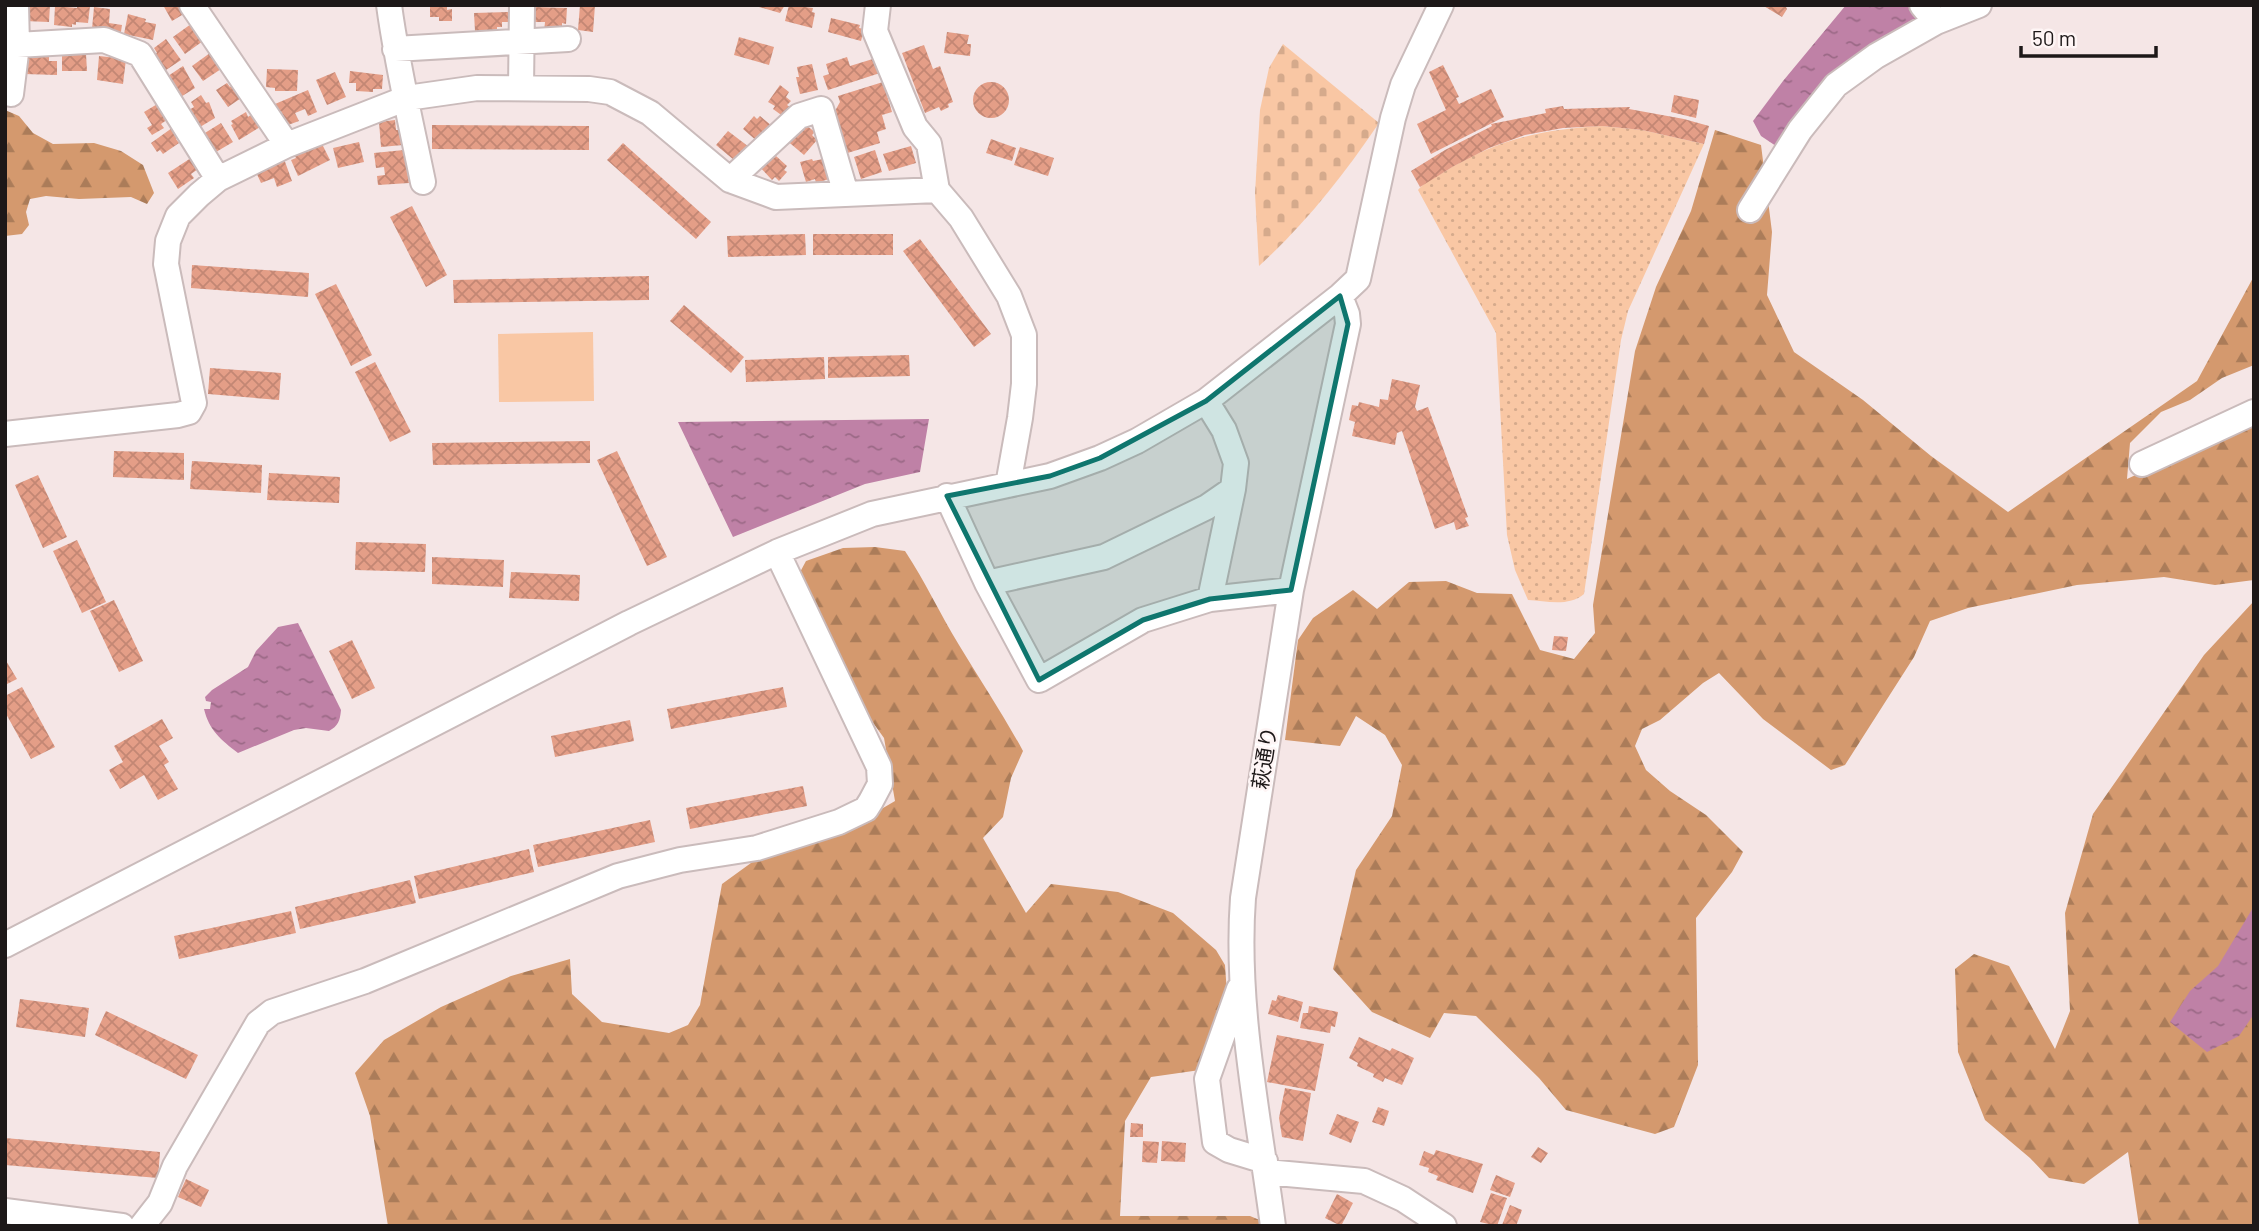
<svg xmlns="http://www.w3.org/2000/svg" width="2259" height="1231" viewBox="0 0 2259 1231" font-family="Barlow,'Noto Sans JP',sans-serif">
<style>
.grass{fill:url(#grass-dots)}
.forest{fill:url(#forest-firs)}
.cemetery{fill:url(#cemetery-stones)}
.park{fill:#f9c7a4}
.water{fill:url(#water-ripples)}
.building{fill:url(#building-cross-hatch)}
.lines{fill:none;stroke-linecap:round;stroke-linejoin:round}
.minor-casing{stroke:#cabbbb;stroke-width:28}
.minor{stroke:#fff;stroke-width:24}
.marked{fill:#0f766e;fill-opacity:0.2;stroke:#0f766e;stroke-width:5;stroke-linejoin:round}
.labels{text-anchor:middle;stroke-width:5;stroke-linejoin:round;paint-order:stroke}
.street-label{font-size:21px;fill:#1d1818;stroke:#fef5f5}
</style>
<defs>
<pattern id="grass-dots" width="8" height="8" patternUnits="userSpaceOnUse" patternTransform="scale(1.75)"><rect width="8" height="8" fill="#f9c7a4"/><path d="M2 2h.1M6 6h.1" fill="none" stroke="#d5aa8c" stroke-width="1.8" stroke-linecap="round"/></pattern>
<pattern id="forest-firs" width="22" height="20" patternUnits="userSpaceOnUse" patternTransform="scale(1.75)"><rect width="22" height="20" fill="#d4996e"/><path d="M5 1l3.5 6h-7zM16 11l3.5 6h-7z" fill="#ab7c59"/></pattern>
<pattern id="cemetery-stones" width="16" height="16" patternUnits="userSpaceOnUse" patternTransform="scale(1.75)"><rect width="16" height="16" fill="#f9c7a4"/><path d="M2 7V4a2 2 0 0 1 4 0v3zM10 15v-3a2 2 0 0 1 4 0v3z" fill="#d5aa8c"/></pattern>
<pattern id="water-ripples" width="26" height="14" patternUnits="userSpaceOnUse" patternTransform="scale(1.75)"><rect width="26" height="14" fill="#bf81a6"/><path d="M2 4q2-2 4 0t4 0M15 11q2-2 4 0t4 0" fill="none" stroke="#9b6986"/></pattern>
<pattern id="building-cross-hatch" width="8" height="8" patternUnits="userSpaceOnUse" patternTransform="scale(1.75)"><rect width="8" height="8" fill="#e49e87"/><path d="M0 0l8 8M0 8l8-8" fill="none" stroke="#c38774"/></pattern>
</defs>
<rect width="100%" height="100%" fill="#f5e6e6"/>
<path class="grass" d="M1602,126l40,4 62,14 -76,167 -7,29 -37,254c-15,13 -38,7 -56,6l-13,-30 -8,-35 -11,-202 -78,-143c6,-8 17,-13 26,-18 51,-32 99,-43 158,-46z"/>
<path class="forest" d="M5,110l14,6 14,17 20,11 41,-1 27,8 22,14 11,28 -7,11 -16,-7 -52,2 -33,-3 -16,3 -4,13 3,13 -7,9 -17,2z
M1715,130l46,15 11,87 -5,63 27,57 69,48 68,56 77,56 189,-131 57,-105v89l-32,13 -32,22 -29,12 -31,31 -3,36 127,-59v160l-39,5 -51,-8 -87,8 -109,23 -38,13 -16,36 -69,108 -14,5 -68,-51 -44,-46 -16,10 -43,37 -18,9 -7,17 11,24 24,21 36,24 37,37 -11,20 -36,46 2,147 -24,62 -19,7 -89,-24 -27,-32 -63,-62 -32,-3 -14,25 -58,-26 -39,-43 23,-99 36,-54 10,-51 -17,-30 -29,-19 -16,30 -55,-6 13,-100 15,-22 40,-28 24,19 32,-27 37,-1 31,12 35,1 28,56 34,9 21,-26 -2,-28 42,-254 21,-64 35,-76z
M875,547l30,4c20,30 35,63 54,94 21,35 44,69 64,106l-12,27 -8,39 -20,21 43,75 25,-29 67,8 55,21 43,37 9,15 3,44 -28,61 -49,7 -26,44 -5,95h130l24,10h-886l-18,-110 -15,-43 29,-33 57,-33 70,-31 59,-17 2,35 30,28 67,11 19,-8 12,-20 22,-121 40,-29 92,-30 41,-24 -11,-63 -39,-54 -46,-110 7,-13 37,-13z
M2254,601v625h-115l-11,-74 -44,32 -35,-6 -19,-20 -45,-38 -27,-68 -3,-83 19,-15 35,12 46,83 15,-38 -5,-98 28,-99 111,-159z"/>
<path class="cemetery" d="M1283,44l96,79c-36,53 -73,100 -120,143l-4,-73 5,-83 9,-42z"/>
<path class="park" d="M593,332l1,69 -95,1 -1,-68z"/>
<path class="water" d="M1846,5h65l12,15 -147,126 -15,-10 -8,-15 30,-40z
M929,419l-9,53 -55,12 -132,53 -55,-115z
M298,623l43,87c-1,11 -3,16 -12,21l-23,-3 -12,2 -56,23c-17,-13 -29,-23 -34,-44h6l1,-7 -5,-1 -1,-4 7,-7 36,-23 8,-16 22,-24z
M2254,906v108l-15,22 -32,16 -37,-30 20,-31 28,-25z"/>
<path class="building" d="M25,5h25l-1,17 -25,-1z
M77,5l13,1 -2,17 -12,-1v3l-4,-1v3l-18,-2 1,-19 22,2z
M163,5h20l4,7 -15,9z
M430,5h17v5l5,-1v12h-13v-4h-9z
M580,5h15l-2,27 -15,-2z
M752,5h33l-5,8z
M789,5l24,3 -1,4 3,1 -3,15 -27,-7z
M1762,5h23l2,4 -5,8z
M94,7l16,2 -1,14 13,2 -2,13 -28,-9z
M534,7l33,1 -1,16 -4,-1v11l-18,-1 1,-11h-12z
M508,12l1,10h-7v5h-5v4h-22l-1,-18z
M128,14l18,5 -1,3 11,2 -3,16 -29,-6z
M831,18l29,7 -1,3 5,1 -3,12 -33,-9z
M191,24l12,17 -18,13 -12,-17z
M947,32l22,3 -2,9h4l-1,12 -26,-3z
M739,37l35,10 -5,18 -35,-10z
M166,39l15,21 -21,14 -11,-16 8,-5 -3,-5z
M924,45l9,24 7,-3 13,36 -5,2 1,3 -8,4 -2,-4 -14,6 -23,-60z
M210,53l11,16 -18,12 -11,-15z
M62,54h24l1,17h-25z
M24,56h25v5h8v14l-33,-1z
M99,56l27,3 -3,25 -26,-4z
M847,57l3,9 26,-8 4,15 -52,17 -5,-14 6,-2 -3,-10z
M812,64l6,26 -18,4 -4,-17h3l-2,-10z
M1443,65l16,32 -3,1 3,6 32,-15 13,28 -73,37 -14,-30 29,-14 -17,-38z
M183,66l12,22 -16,10 -14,-20z
M267,69l31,1 -1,21h-22v-3l-9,-1z
M350,71l33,4 -1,14h-9v3l-17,-1v-8h-7z
M335,72l11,25 -19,8 -11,-25z
M883,82l9,30 -10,3 4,14 -9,3 3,11 -39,12 -12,-42 6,-2 5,-9 -2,-6z
M973 100a18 18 0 1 1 36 0a18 18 0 1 1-36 0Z
M227,83l3,4 5,-4 9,13 -16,11 -12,-17z
M780,85l9,7 -3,5 5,4 -4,4 4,3 -7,9 -11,-8 2,-3 -7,-4z
M308,90l9,22 -9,4 -3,-7 -10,4 4,8 -11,4 -7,-14 -3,1 -3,-8z
M201,95l5,8 3,-1 6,16 -15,9 -11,-17 5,-3 -3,-5z
M1674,95l25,5 -3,18 -25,-6z
M159,103l9,16 -7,5 3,4 -12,7 -5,-7 5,-3 -8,-13z
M1563,106l1,3 66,-2 -1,2 55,10 25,7 -5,18 -62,-14 -40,-4 -39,2 -38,7 -36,13 -35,18 -34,21 -9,-16 34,-21 47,-24 -1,-2 55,-11 -1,-4z
M246,112l2,5 4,-3 8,13 -21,13 -8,-15 2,-1 -2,-3z
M754,116l3,3 3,-3 12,10 -14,16 -15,-13z
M395,120l1,10h6l1,15 -22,2 -2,-25z
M221,123l12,19 -17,10 -2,-3 -4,2 -10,-15z
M432,125l157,1v24l-157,-1z
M797,126l5,5 5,-5 8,6 -3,3 5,5 -13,15 -19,-16z
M172,128l6,9 -2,2 3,4 -16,11 -3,-4 -3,2 -6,-9z
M728,131l21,16 -8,10 -3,-2 -4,5 -18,-15z
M991,139l25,9 -4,13 -26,-8z
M320,140l10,20 -32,16 -7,-16 5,-2 -3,-5z
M359,142l5,20 -26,6 -5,-20z
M623,143l88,79 -15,17 -89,-79z
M911,146l5,17 -27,8 -6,-17z
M1020,147l34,11 -6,18 -34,-11z
M404,150l5,33 -31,2 -1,-9 8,-1 -1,-8 -8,1 -2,-15z
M875,150l7,22 -21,7 -7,-22z
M769,154l5,4 2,-2 11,10 -3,4 3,2 -8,9 -4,-4 -3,3 -15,-16z
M194,156l7,11 -10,7 3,4 -16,11 -10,-16z
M284,159l8,22 -15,6 -3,-9 -13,5 -6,-13z
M812,159l1,2 10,-2 6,20 -13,4 -1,-4 -9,3 -6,-20z
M412,206l35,69 -21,12 -36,-70z
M805,234l1,21 -78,2 -1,-21z
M813,234h80v21h-80z
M920,239l71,95 -17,13 -71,-96z
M192,265l117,8 -1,24 -117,-9z
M649,276v24l-195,3 -1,-23z
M336,284l36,71 -21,11 -36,-72z
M684,305l60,52 -13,16 -61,-52z
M909,355l1,21 -82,2v-21z
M824,357l1,22 -79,3 -1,-22z
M375,362l36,70 -21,10 -35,-70z
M210,368l71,5 -2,27 -71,-6z
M1392,379l28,6 -5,22 2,4 11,-4 40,110 -3,1 4,8 -13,4 -2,-8 -19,7 -33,-98 -5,2 -2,12 -43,-9 3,-14 -6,-2 3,-15 6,1 1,-4 20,5 1,-8 8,1z
M590,441v22l-157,2 -1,-22z
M114,451l70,2v27l-71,-3z
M617,451l50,106 -20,9 -50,-106z
M192,461l70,4 -1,28 -71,-4z
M269,473l71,4 -1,26 -72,-3z
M38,475l29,62 -24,11 -28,-63z
M77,540l29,62 -24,11 -29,-62z
M356,542l70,2 -1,28 -70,-2z
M432,557l72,3 -1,27 -71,-3z
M511,572l69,3 -1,26 -70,-3z
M114,600l29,61 -24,11 -29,-61z
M1554,636l14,1 -2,14 -14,-1z
M352,640l23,48 -23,11 -23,-48z
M5,659l12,20 -12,6z
M22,687l33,60 -24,12 -26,-47v-16z
M783,687l4,20 -116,22 -4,-20z
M162,719l11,19 -14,8 10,16 -5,3 14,24 -20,11 -14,-25 -24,14 -11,-19 14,-8 -9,-16z
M630,720l4,21 -79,16 -4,-21z
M803,786l4,20 -117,23 -4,-21z
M650,820l5,22 -117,25 -5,-22z
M529,849l5,23 -115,27 -5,-23z
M410,880l6,23 -116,26 -5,-22z
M291,911l5,22 -117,26 -5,-23z
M1278,995l25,7 -5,20 -30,-8 4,-14 4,1z
M20,999l69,9 -4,29 -69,-10z
M1309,1006l29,6 -3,15 -4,-1 -1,7 -30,-5 3,-15h5z
M106,1011l92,44 -12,24 -91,-44z
M1277,1035l47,9 -9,47 -48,-9z
M1359,1037l31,14 2,-3 22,10 -12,27 -17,-7 -2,4 -10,-5 1,-3 -17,-8 1,-3 -9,-5z
M1285,1088l26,5 -8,48 -21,-4 -3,-19z
M1378,1107l11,4 -5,15 -12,-4z
M1337,1114l22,8 -8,21 -22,-9z
M1131,1123l12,1v13h-13z
M5,1138l155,14 -2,26 -153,-13z
M1143,1141l16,1 -2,21 -15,-1z
M1162,1141l24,2 -1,19 -24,-1z
M1538,1147l10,6 -7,10 -10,-6z
M1436,1150l47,14 -10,29 -37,-13 2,-4 -10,-4 1,-4 -10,-3 5,-14 10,4z
M1496,1175l19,8 -5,14 -20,-7z
M186,1179l23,11 -8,17 -23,-10z
M1491,1193l16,5 -10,28 -17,-4z
M1337,1194l16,9 -12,23 -16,-8z
M1510,1205l12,5 -6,16h-13l-1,-1z"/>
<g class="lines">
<defs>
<path id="minor" d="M192,5l95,140
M389,5c8,60 22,118 34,177
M878,5l-3,26 40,96 14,17 8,46
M1922,5l14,17
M17,45l87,-5 36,14 78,125
M395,49l173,-10
M521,88l1,-83
M5,93l6,1 6,-49 -1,-40
M730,180l69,-64 22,-7 25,85
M1750,210l50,-80 36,-45 40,-29 60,-34 43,-17
M1206,401l18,29 12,33 -3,26 -23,110
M5,434l173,-19 11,-3 5,-9 -28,-139 2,-23 10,-25 21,-21 19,-16 69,-34 120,-47 70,-10 112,1 21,3 40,21 80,67 46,17 161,-7 24,28 48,78 15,39v49l-4,34 -12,67
M2142,464l112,-52
M947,496l40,87 52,97 104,-60 67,-21 81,-9
M987,583l117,-26 103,-50 26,-18
M5,945l624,-322 148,-71 95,-38 178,-38 50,-18 37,-17 69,-40 134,-105 18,-17 35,-161 10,-33 38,-80
M1239,989l-32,90 8,63 14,8 36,11
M1266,1172l98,9 39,18 41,27
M5,1211l117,15
M142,1226l18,-23 15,-37 83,-143 14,-11 93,-31 253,-105 62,-16 77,-12 82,-26 27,-13 5,-8 9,-17 -1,-17 -102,-215
M1273,1226c-14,-107 -38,-220 -30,-328l48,-308 57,-266 -1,-10 -7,-18"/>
</defs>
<use href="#minor" class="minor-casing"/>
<use href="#minor" class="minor"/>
</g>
<path class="marked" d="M1340,296l8,28 -57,266 -81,9 -67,21 -104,60 -92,-184 103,-20 50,-18 106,-57z"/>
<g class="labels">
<g class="street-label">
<text transform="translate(1265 758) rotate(-81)" y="7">萩通り</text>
</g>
</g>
<rect width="2259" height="1231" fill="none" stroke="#1d1818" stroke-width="14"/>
<path d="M2021 46v10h135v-10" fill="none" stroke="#1d1818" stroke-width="3.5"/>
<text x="2032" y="46" font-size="21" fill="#1d1818" stroke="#fef5f5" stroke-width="5" paint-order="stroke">50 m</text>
</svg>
